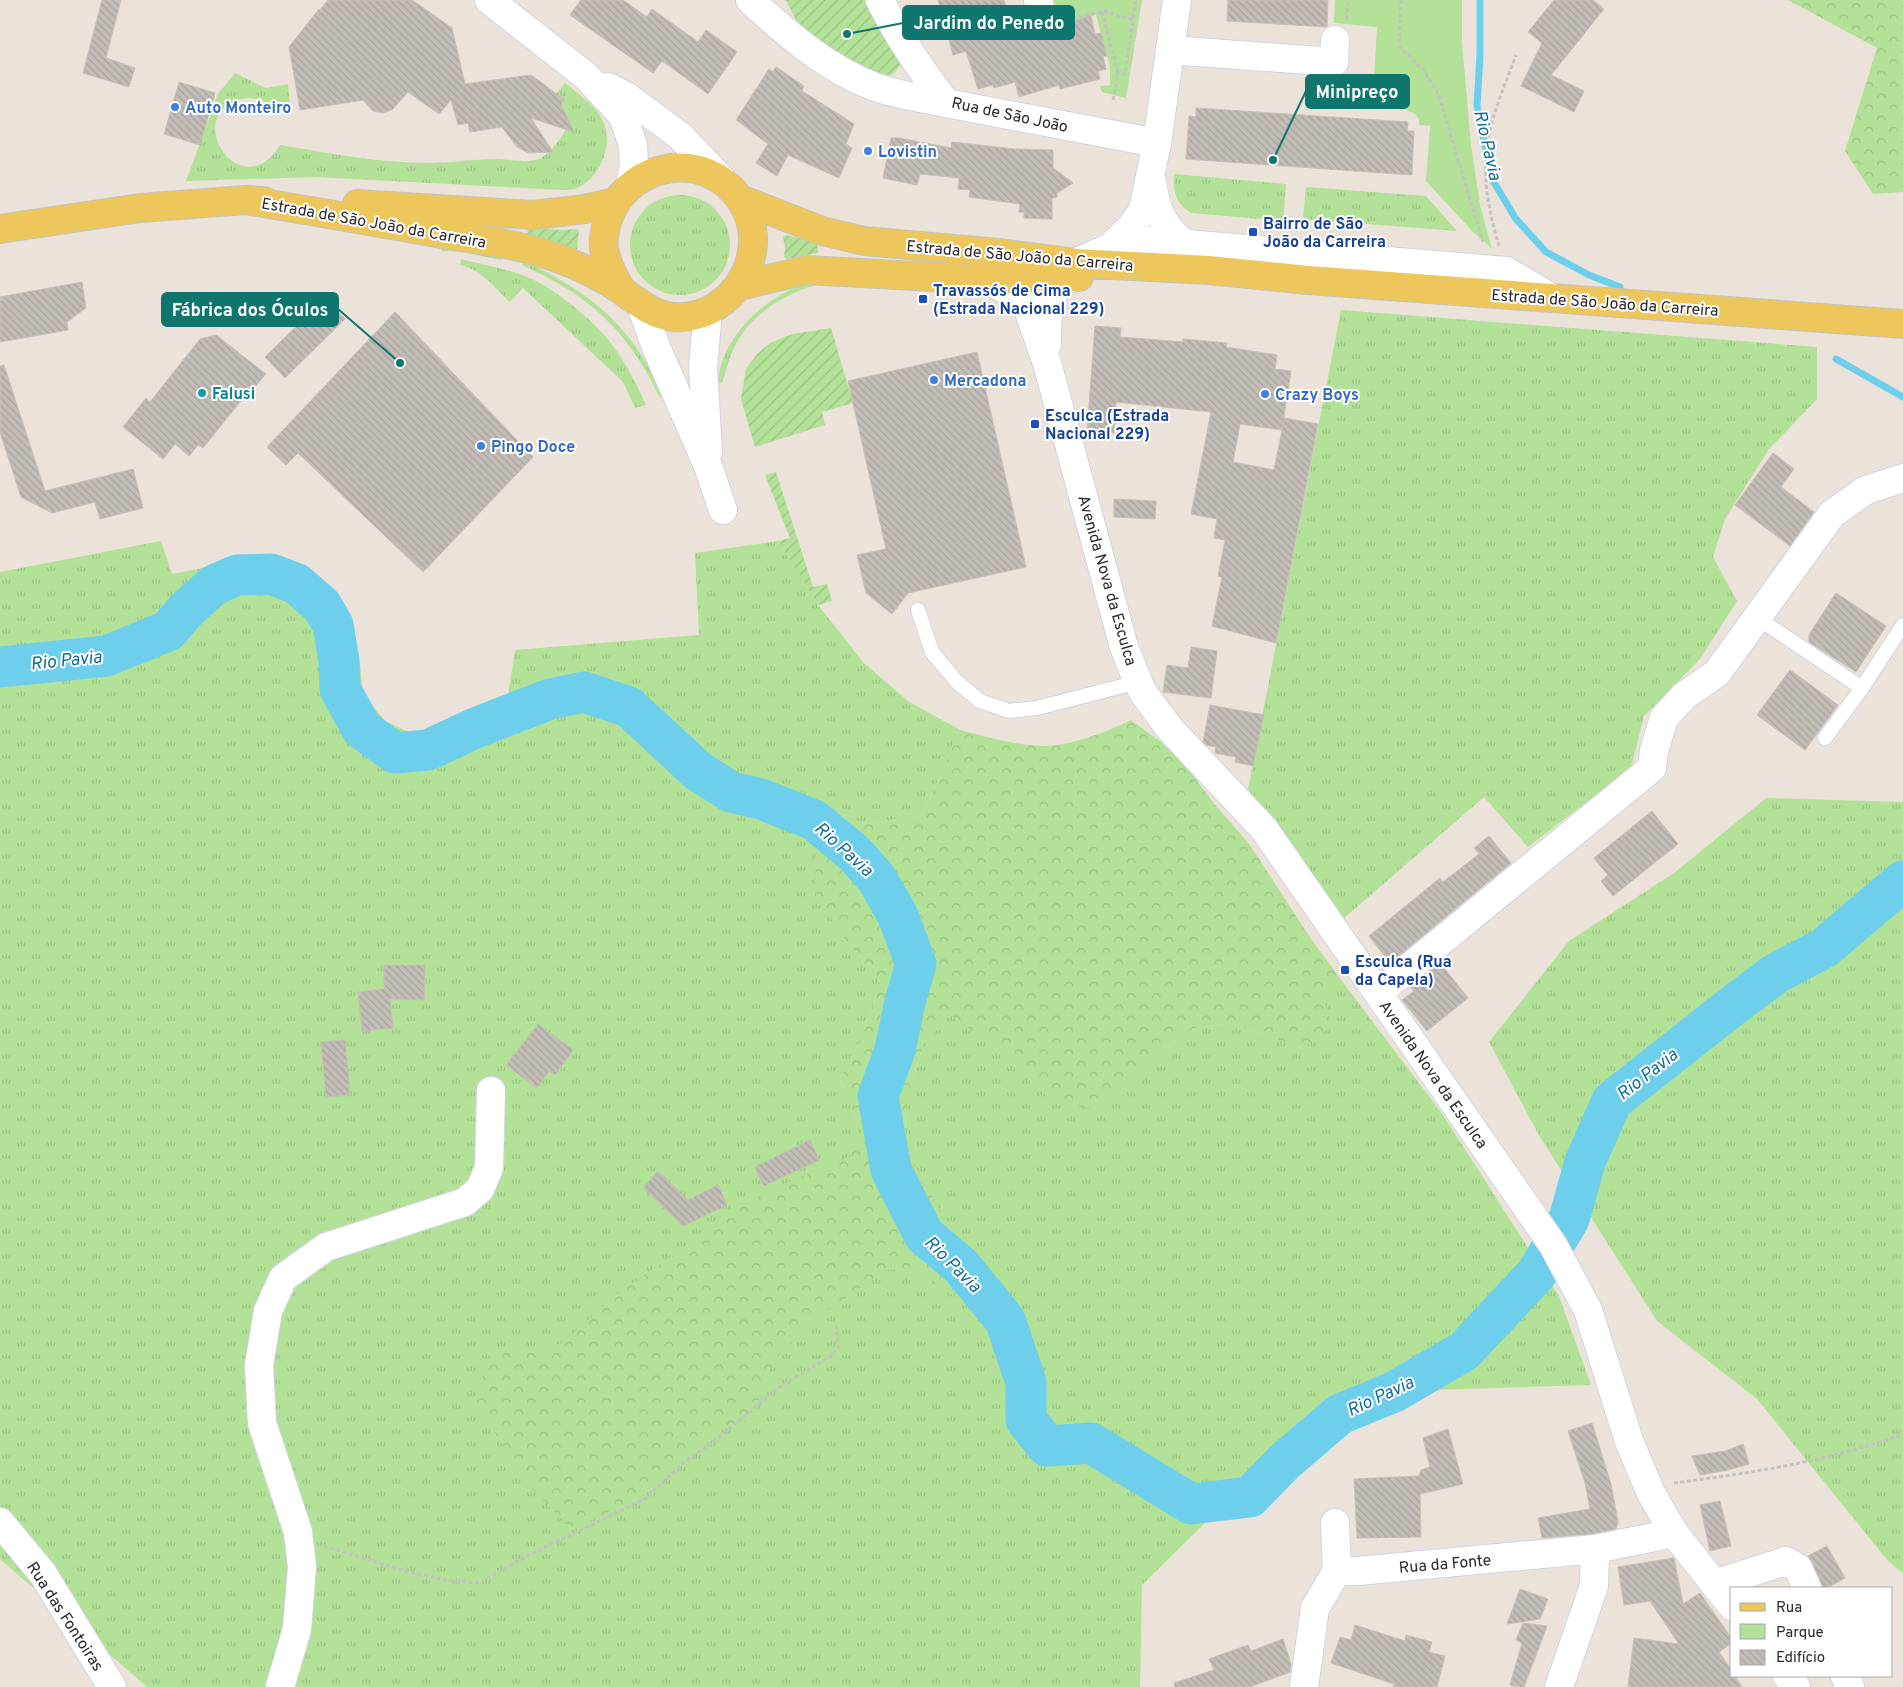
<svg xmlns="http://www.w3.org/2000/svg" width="1903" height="1687" viewBox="0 0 1903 1687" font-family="Overpass,sans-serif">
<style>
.grass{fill:url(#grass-tufts)}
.forest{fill:url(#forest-crowns)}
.park{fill:#b3e197}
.garden{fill:url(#garden-furrows)}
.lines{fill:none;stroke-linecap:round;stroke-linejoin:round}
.stream{stroke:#6ecfec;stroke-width:7}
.river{stroke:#6ecfec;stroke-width:41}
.building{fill:url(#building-back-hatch);stroke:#c6bfb4;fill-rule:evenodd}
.service-casing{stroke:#d0d4e1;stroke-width:16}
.minor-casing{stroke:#d0d4e1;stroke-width:30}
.tertiary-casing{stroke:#d0d4e1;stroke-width:30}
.primary-casing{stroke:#c3c3c3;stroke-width:30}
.path{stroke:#c3c3c3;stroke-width:3;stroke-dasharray:4 2.5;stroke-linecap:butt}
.service{stroke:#fff;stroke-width:14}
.minor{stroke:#fff;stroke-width:28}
.tertiary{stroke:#fff;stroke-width:28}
.primary{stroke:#eec75c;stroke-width:28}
.shop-dot{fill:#3f7fe0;stroke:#fff;stroke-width:2}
.transit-dot{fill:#1a4fb4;stroke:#fff;stroke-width:2}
.culture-dot{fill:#0f9aa8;stroke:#fff;stroke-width:2}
.labels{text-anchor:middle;stroke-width:4;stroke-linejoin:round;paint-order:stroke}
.shop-label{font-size:16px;font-weight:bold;fill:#366cbe;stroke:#fff;text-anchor:start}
.street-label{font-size:16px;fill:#292929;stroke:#fff}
.transit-label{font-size:16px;font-weight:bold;fill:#164399;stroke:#fff;text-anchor:start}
.culture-label{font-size:16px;font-weight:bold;fill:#0d838f;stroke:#fff;text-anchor:start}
.water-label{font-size:18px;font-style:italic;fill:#0f6c96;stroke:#fff}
.leader{fill:none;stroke:#0f766e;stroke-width:2}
.callout-dot{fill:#0f766e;stroke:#fff;stroke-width:2}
.callout{fill:#0f766e;stroke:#0f766e;stroke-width:2}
.callout-label{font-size:18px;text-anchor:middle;font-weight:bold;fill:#fff}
</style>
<defs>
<pattern id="grass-tufts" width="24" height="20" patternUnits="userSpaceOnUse" patternTransform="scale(1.25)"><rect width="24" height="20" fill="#b3e197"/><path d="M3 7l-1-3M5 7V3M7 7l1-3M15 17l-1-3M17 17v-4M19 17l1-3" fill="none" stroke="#9ac182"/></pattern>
<pattern id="forest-crowns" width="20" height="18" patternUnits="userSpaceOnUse" patternTransform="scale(1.25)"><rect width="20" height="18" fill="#b3e197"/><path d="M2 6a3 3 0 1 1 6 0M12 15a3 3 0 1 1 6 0" fill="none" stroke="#9ac182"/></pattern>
<pattern id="garden-furrows" width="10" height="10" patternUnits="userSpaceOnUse" patternTransform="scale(1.25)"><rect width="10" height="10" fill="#b3e197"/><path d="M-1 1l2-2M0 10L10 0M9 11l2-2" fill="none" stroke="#9ac182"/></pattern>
<pattern id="building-back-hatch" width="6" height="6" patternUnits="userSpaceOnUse" patternTransform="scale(1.25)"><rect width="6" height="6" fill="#c3bdb7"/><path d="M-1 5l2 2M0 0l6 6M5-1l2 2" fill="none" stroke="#a8a29d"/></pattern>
</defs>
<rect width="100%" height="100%" fill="#ebe3da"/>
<path class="grass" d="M235,73l31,15 22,-4 2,22c-5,1 -11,3 -16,2 -3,0 -6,-4 -9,-6 -7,-3 -16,-5 -23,-3 -63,16 0,109 38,46 49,8 98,18 148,18 22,0 45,-4 68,-4 13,0 33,5 45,-1 10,-6 17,-17 23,-25 7,-9 3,-21 -4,-27l5,-6 -9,-6 9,-11c13,11 31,22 38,38 11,24 -3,57 -26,67 -5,2 -11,2 -15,2l-246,-13 -130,4 32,-87z
M1174,174l112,10 -3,37 -92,-8c-16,-9 -18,-22 -17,-39z
M1306,187l120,9 31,35 -154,-12z
M630 245a50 50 0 1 1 100 0a50 50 0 1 1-100 0Z
M441,248l22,1 39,7 -1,4 -38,-8 -21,-1z
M461,259c23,6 48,10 71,20 24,11 62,42 78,63 15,19 26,41 36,63l-11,3 -12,-26 -100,-94 -13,14c-16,-15 -28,-32 -50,-37z
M524,261c68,32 109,66 139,135l-3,2c-32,-68 -70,-102 -138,-133z
M817,279l-1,6c-34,10 -67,30 -83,65 -5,10 -7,22 -11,33h-5v-4c4,-11 6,-24 12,-33 20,-34 51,-55 88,-67z
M1341,310l476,37v52l-48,50 -44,70 -12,38 24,44 -37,58 -56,57 -13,52 -103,79 -44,-50 -140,121 -96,-129z
M161,541l11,33 70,-14 43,5 47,35 10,30 18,34 3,30 22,27 31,14 34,-10 57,-23 8,-52 184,-15 -4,-82 83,-12 40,64 46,58 44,38 52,29 -38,86 -67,9 -8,117 34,42 -20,54 -21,41 19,46 46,22 1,-46 17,-56 27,-31 36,26 68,62 64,-8 30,-32 46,-34 38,-5 70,25 20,-58 17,-13 104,138 116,181 32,89 -254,8 -195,192 -2,102h-993l-147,-128v-987z
M1766,798l137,4v771l-15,-12 -131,-162 -100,-78 -117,-184 -51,-95 80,-101 105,-68z"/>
<path class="forest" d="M1788,0h115v192l-30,2 -28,-43 32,-103z
M1131,720l46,34 35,47 38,44 59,91 30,41 -17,13 9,37 -29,21 -70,-25 -38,5 -46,34 -30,32 -25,15 -39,-7 -68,-62 -36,-25 -27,30 -17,56 -1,46 45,81 4,68 -42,-29 -28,4 -63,44 -48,46 -19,55 -68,30 -49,52 -65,32 -46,-48 -52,-82 17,-47 70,-9 56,-50 146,-101 88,-37 8,-31 -19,-46 21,-41 20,-54 -34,-42 -32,-46 1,-46 39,-25 67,-9 38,-86c27,7 54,15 83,16 24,1 67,-15 88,-26z"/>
<path class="park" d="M1054,0h88l-16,98 -24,-6 -2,-6 10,-1v-19l-14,-51 -37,10z
M1335,0h127v43l9,102 9,60 12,44 -19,-17 -47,-51 4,-55 -11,-1v-6l-5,-6 -7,-2 1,-11 -35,-3 4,-70 -43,-4z"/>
<path class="garden" d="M786,0h81l36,63 -10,11 -16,5 -52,-28 -28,-29z
M528,227l33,3 16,-1 2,2 -2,18 -3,2 -14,-7 -33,-8z
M785,235l32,7 1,11 -32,6 -2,-2 1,-9 -2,-11z
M831,328l22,75 -31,9 3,13 -70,22 -14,-48 5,-30 12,-16 14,-11 20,-8z
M776,472l37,115 14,-3 5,17 -14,4 -40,-64 12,-3 -25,-63z"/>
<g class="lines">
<path class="stream" d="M1480,0v55l-3,51 15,73 24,40 30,33 43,23 31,12
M1836,359l67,38"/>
<path class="river" d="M0,667l106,-11 62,-25 20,-23 26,-23 23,-10 34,-1 26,10 25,22 11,19 6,36 1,28 22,40 33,24 33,-3 45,-21 77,-30 34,-7 45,15 69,64 33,21 30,7 53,21 41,34 22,25 21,37 18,48 -11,38 -10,48 -17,46 13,74 33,65 37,31 44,54 21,62v38l21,26 44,-3 100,61 59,-7 34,-35 56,-48 54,-22 70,-41 73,-78 32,-54 16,-57 27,-61 123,-97 40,-30 49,-26 79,-67"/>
</g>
<path class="building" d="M102,0h19l-15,58 29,10 -6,19 -46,-14z
M328,0h84l40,28 13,56 66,-9 34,25 -4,4 13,28 -43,-14 22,34 -24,1 -12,-6 -15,-20 -32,5 -2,-9 -10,2 -7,-25 -12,14 -31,-22 -15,17 -10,4 -10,-2 -10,-11 -63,10 -11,-63 30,-38 1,1z
M581,0h42l24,17 5,-8 46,33 8,-12 31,22 -29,42 -46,-33 -9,12 -83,-58z
M938,0h66l10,37 77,-21 4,18 6,-1 6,23h-4l3,13 -8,2 2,8 -40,10 -1,-4 -40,12 -4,-15 -21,6 -1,-3 -15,4 -12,-38 -13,4z
M1228,0h100l-1,27 -100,-6z
M1554,0h39l11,9 -53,66 33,16 -10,21 -53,-26 21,-43 -14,-11z
M776,67l28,19 -2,5 52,33 -8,20 6,4 -13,30 -51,-23 -11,21 -21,-13 12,-19 -32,-24 33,-51 4,3z
M179,82l36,11 -15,52 -36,-11z
M1196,108l212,14 -1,9h7l-2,44 -226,-16 3,-43 7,1z
M891,138h8l52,10 1,-6 62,7 39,1v18l20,15 -16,10v4l-5,1v21l-28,-1v-6h-5l1,-8 -51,-7 1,-7 -12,-1 1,-11 -39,-4 -3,11 -34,-7z
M82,282l4,26 -19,14 1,8 -68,12v-45z
M325,298l20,21 -60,59 -20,-21z
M395,312l138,145 -110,115 -125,-119 -12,12 -19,-18z
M1095,326l26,2 -1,9 63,5v-3l44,4 -1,4 51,8 -2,14 16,2 -9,58 2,-11 34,6 -42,219 -64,-17 10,-49 -4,-1 7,-36 -11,-2 3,-19 -26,-5 20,-102 -95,-10 -2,31 -27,-1zM1240,424l42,6 -8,40 -41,-8z
M216,335l50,39 -12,14 -2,-1 -49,61 -5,-3 -9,11 -14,-12 -12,15 -40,-32 23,-29 4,4 50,-63z
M977,352l49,215 -118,26 -16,21 -26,-21 -9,-38 29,-6 -38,-168z
M4,365l41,126 88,-22 10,39 -43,11 -5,-17 -43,11 -31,-16 -21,-65v-66z
M1773,453l21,16 -13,18 33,25 -24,34 -55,-41z
M1114,499l42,2 -1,18 -41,-2z
M1836,593l50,33 -30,46 -47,-30v-7z
M1191,647l26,4 -6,47 -48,-6 4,-27 21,3z
M1790,670l48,35 -33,45 -48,-35z
M1210,705l54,10 -11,51 -18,-4 1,-5 -21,-4 1,-6 -10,-2 -3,-3z
M1652,811l26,33 -65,52 -12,-15 7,-6 -14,-17z
M1489,836l22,27 -121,100 -21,-27 71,-58 3,4 36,-28 -5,-6z
M1440,963l28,35 -41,33 -25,-31 12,-9 -4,-4z
M384,965h41l-1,35 -34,-1 3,29 -31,3 -4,-39 26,-3z
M538,1024l35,26 -18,25 -6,-4 -12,17 -31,-23z
M345,1040l5,55 -24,2 -5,-55z
M810,1140l9,20 -55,26 -9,-19z
M658,1171l30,29 30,-15 9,20 -44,21 -40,-38z
M1592,1423l19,61 7,38 -2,7 -23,5 -51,4 -4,-20 52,-9 -5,-26 -17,-52z
M1448,1429l15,55 -43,10 1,43 -64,1 -3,-59 65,-3 2,-6 9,-3 -7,-29z
M1743,1444l6,20 -21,6 -28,5 -8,-19 34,-5z
M1720,1501l11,45 -21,5 -10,-46z
M1827,1546l18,32 -18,10h-5l-10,-26 -4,-6z
M1674,1558l9,46 17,-11 32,46v4l-13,9 13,19v5h3l7,11h-114l6,-49 45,6 -29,-43 -26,4 -6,-38z
M1520,1589l28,10 -8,20 -33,5z
M1523,1623l24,3 -23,61h-7l-7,-2 12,-42 -6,-3z
M1355,1625l50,16 1,-6 26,7 -3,10 16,4 -8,31h-44l1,-3 -63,-21 9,-26 11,3z
M1283,1639l8,25 -1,8 -40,15h-75l-1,-4 40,-13 -5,-11 39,-14 3,6z"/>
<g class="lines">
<defs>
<path id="service" d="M918,610l14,42 25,30 23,19 29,10 28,-3 101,-26
M1756,617l106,71 -37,50
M1862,688l41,-63"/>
<path id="minor" d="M750,0c37,34 77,69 125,87 22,8 48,11 71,16
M880,0c18,37 41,70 66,103l211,40
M1038,0l3,14
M1170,50l164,12 1,-22
M1152,182c4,28 11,44 32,62
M1111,247l20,-20 12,-17 14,-67 20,-143
M1075,263l36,-16 29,-7 366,31 46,27
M0,1522l43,52 69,113
M1335,1523l2,48
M1714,1584l72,-23 12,7 9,20
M1845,1676l5,11
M280,1687l17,-58 5,-62 -4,-35 -36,-109 -3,-58 9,-54 15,-33 43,-31 139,-45 15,-13 9,-21 2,-77
M1304,1687l11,-79 22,-37h21l237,-22 79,-16
M1559,1687l35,-101 1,-37"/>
<path id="tertiary" d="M489,0l97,76 37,40 10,29 1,20 -4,20
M608,87l18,9 54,40 46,48
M988,280l33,18 7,11 19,54 77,284 14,35 6,12 26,35 94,100 289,416 35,65 41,131 22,52 23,40 58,73
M641,305l15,42 52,119 15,44
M1047,344c0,-23 -1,-44 14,-63l14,-4
M708,452l-5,-85 5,-56
M1378,993l274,-225 2,-17 10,-33 20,-22 33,-23 115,-159 34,-24 37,-12
M1787,1676l9,11"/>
<path id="primary" d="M740,199l82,32 42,10 134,12 77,10 134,7 99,10 595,44
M246,200c65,11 131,22 196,34 30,5 63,8 93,17 26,7 52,18 75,32 21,12 38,32 64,34 61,4 101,-69 66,-118 -35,-49 -107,-38 -130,15 -4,10 -7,23 -6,34 2,16 10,30 18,43
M357,204l176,11 52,-6 31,-7
M0,229l140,-21 106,-8 18,1
M740,286l66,-16 182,10 91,-3"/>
</defs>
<use href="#service" class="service-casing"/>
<use href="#minor" class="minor-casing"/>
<use href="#tertiary" class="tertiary-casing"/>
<use href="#primary" class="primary-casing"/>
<path class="path" d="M1401,0l-2,46 25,25 14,22 45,149
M1102,12l16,60
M1347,19l1,-19
M1066,20l38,-9 29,9 3,-20
M1113,100l5,-28 7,2 8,-54
M1499,246c-9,-31 -17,-66 -12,-99 4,-31 18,-62 29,-92
M1011,386l15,-8
M1674,1483c77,-10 156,-22 229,-49
M324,1546l88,27 40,8 27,2 48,-27 118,-57 38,-36 27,-19 72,-59 48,-28 8,-9 -2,-25"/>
<use href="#service" class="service"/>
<use href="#minor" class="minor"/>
<use href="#tertiary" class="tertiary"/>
<use href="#primary" class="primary"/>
</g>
<g class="shop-dot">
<circle cx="175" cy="107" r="5"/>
<circle cx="868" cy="151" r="5"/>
<circle cx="934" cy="380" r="5"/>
<circle cx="1265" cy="394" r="5"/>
<circle cx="481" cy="446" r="5"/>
</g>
<g class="transit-dot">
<rect x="1248" y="227" width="10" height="10" rx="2.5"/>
<rect x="918" y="294" width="10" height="10" rx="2.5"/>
<rect x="1030" y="419" width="10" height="10" rx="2.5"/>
<rect x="1340" y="965" width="10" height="10" rx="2.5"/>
</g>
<circle class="culture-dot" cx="202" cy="393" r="5"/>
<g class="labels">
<g class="shop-label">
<text x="185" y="113">Auto Monteiro</text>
<text x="878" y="157">Lovistin</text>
<text x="944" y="386">Mercadona</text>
<text x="1275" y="400">Crazy Boys</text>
<text x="491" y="452">Pingo Doce</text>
</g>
<g class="street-label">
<text transform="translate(1010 114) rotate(12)" y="6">Rua de São João</text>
<text transform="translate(374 222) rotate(10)" y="6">Estrada de São João da Carreira</text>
<text transform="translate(1020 255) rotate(5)" y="6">Estrada de São João da Carreira</text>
<text transform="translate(1605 302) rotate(4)" y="6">Estrada de São João da Carreira</text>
<text transform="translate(1108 580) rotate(74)" y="6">Avenida Nova da Esculca</text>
<text transform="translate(1434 1074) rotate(55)" y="6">Avenida Nova da Esculca</text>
<text transform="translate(1445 1563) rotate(-5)" y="6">Rua da Fonte</text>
<text transform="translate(66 1616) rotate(57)" y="6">Rua das Fontoiras</text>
</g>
<g class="transit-label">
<text x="1263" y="229">Bairro de São<tspan x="1263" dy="18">João da Carreira</tspan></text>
<text x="933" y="296">Travassós de Cima<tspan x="933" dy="18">(Estrada Nacional 229)</tspan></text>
<text x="1045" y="421">Esculca (Estrada<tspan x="1045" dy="18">Nacional 229)</tspan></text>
<text x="1355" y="967">Esculca (Rua<tspan x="1355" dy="18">da Capela)</tspan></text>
</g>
<g class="culture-label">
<text x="212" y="399">Falusi</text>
</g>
<g class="water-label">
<text transform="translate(1488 145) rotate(77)" y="6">Rio Pavia</text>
<text transform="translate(66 660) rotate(-6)" y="6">Rio Pavia</text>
<text transform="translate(844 849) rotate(42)" y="6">Rio Pavia</text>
<text transform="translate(1647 1074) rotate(-38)" y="6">Rio Pavia</text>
<text transform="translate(953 1264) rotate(45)" y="6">Rio Pavia</text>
<text transform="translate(1380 1396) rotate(-25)" y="6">Rio Pavia</text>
</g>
</g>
<path class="leader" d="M847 34L903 23M1273 160L1306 91M400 363L338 309"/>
<g class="callout-dot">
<circle cx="847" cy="34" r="5"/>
<circle cx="1273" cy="160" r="5"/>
<circle cx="400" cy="363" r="5"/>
</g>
<g class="callout">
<rect x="903" y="6" width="171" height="33" rx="5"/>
<rect x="1306" y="75" width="103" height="33" rx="5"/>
<rect x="162" y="293" width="176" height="33" rx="5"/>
</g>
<g class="callout-label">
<text x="989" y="29">Jardim do Penedo</text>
<text x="1357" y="98">Minipreço</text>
<text x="250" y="316">Fábrica dos Óculos</text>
</g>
<rect x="1730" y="1587" width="162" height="90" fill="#ffffff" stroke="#a9a9a9"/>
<rect x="1740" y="1603" width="25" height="8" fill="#eec75c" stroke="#a9a9a9"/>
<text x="1776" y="1612" font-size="15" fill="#292929">Rua</text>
<rect x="1740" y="1624" width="25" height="15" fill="#b3e197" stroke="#a9a9a9"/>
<text x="1776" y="1637" font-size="15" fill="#292929">Parque</text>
<rect x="1740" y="1650" width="25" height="15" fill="url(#building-back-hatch)" stroke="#a9a9a9"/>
<text x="1776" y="1662" font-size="15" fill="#292929">Edifício</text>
</svg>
